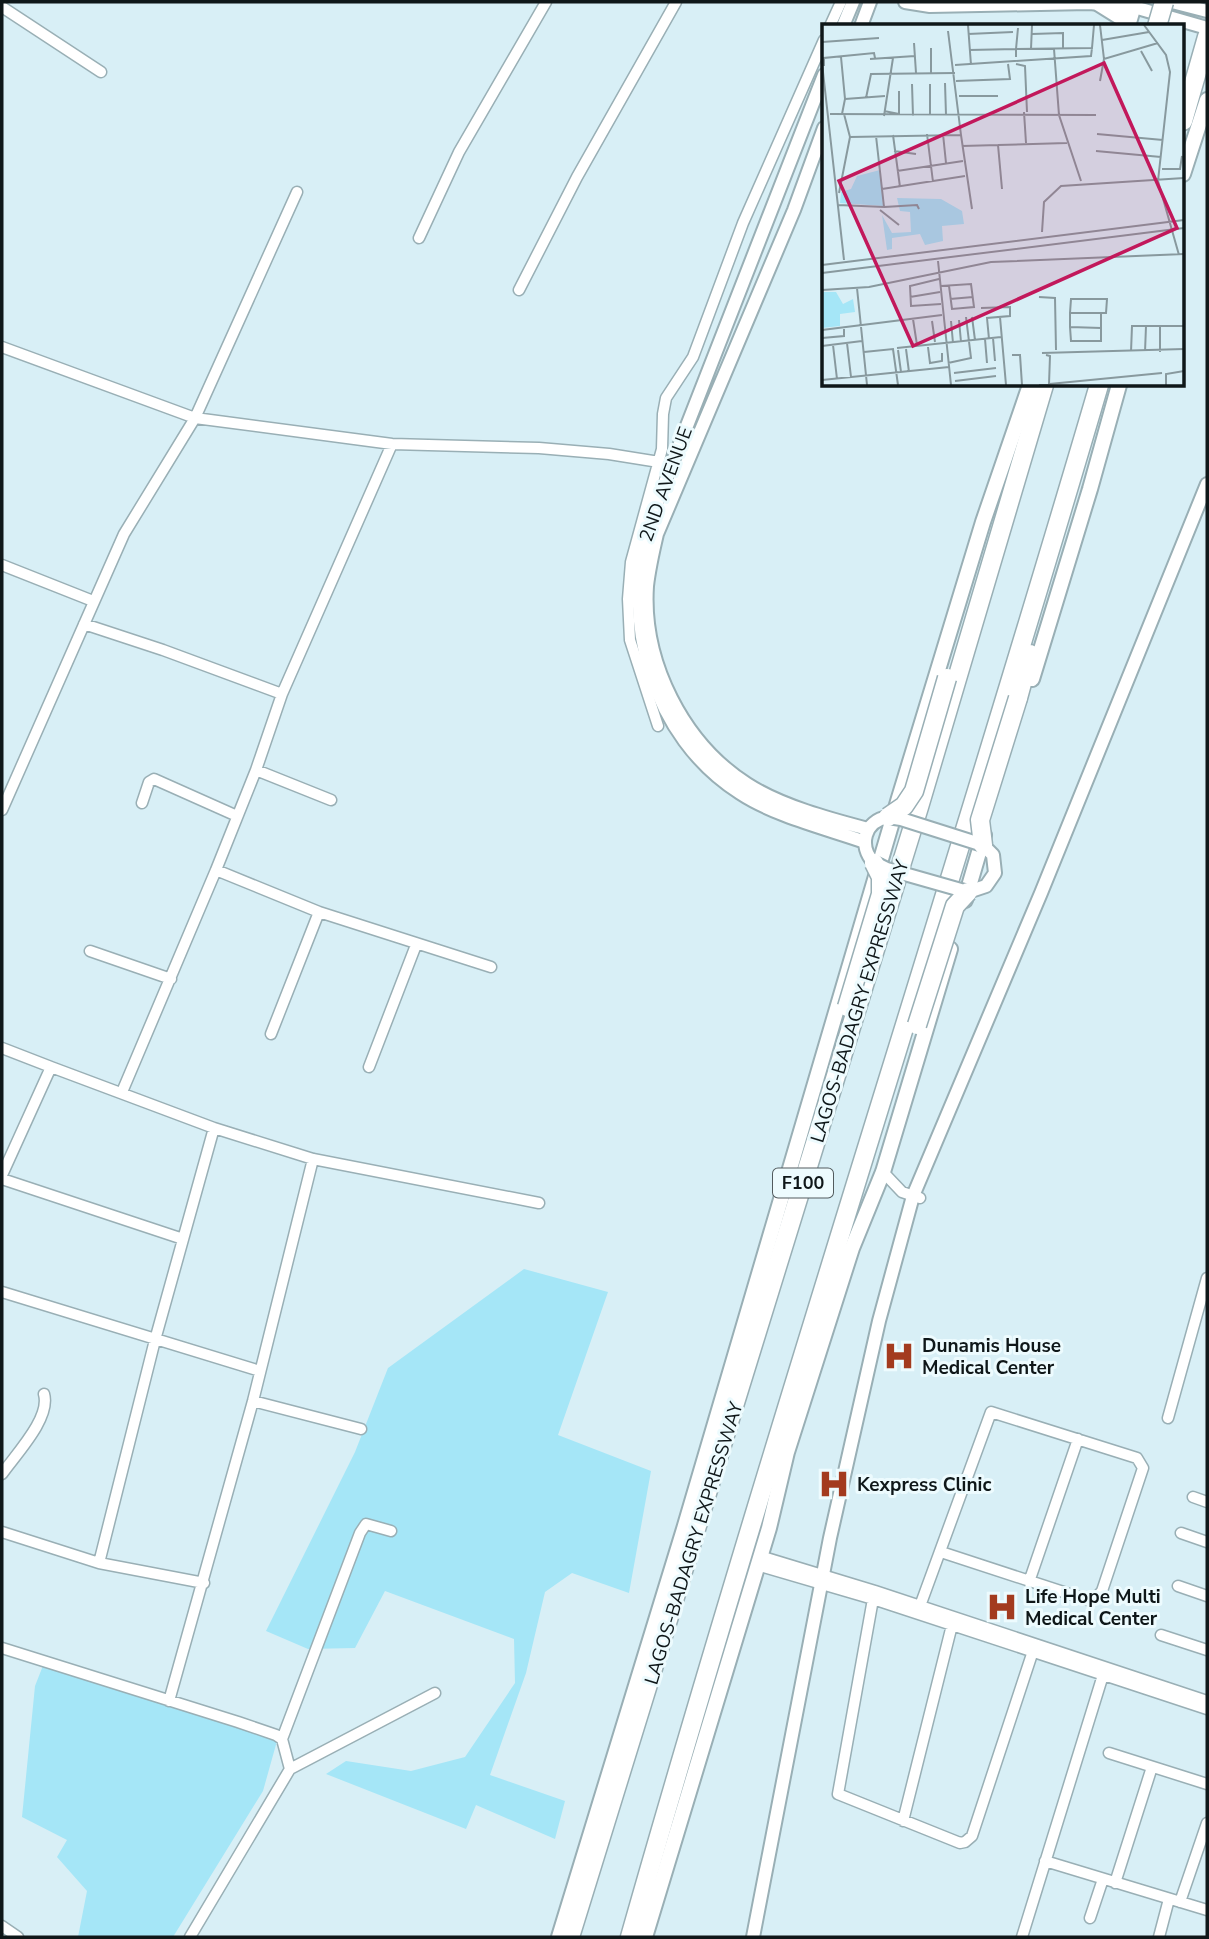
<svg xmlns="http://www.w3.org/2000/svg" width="1209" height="1939" viewBox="0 0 1209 1939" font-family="'Nunito Sans',sans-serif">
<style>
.green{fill:#a5e6f7}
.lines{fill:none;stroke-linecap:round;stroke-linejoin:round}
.street-casing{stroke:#99afb5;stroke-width:13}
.secondary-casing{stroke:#99afb5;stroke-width:16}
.primary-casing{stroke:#99afb5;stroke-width:18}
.highway-casing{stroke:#99afb5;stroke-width:21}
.street{stroke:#fff;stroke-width:10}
.secondary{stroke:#fff;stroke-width:12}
.primary{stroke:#fff;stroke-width:14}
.highway{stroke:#fff;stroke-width:18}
.secondary-bridge-casing{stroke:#99afb5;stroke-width:16;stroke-linecap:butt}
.highway-bridge-casing{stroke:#99afb5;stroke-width:21;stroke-linecap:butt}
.secondary-bridge{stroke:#fff;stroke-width:12}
.highway-bridge{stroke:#fff;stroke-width:18}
.labels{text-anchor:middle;stroke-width:6;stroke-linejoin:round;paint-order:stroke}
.shield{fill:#edfbfe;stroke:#525b5e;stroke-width:2}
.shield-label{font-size:18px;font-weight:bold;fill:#0f1719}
.street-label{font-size:19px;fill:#0f1719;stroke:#edfbfe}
.poi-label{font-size:19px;font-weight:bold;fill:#0f1719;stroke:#edfbfe;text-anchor:start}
.inset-road{fill:none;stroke:#88999e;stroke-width:2}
.view{fill:#c2185b;fill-opacity:0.15;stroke:#c2185b;stroke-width:3.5}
.inset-edge{fill:none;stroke:#0f1719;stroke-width:3.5}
</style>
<rect width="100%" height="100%" fill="#d8eff6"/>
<path class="green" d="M524,1269l84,23 -50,143 93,36 -22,122 -57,-20 -27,19 -19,81 -36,102 75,26 -10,38 -79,-34 -10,24 -140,-55 20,-13 65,10 54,-14 50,-74 -1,-44 -129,-48 -30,57 -47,1 -42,-18 89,-179 33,-84z
M46,1658l119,38 112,45 -14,50 -90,146h-95l9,-46 -30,-34 10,-17 -45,-23 13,-131z"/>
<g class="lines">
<defs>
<path id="street" d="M2,7l99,65
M830,26l11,-24
M419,238l40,-86 87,-150
M519,290l58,-113 99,-175
M2,347l193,71 197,26 147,4 70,6 50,8
M2,565l91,36
M84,624l79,26 119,44
M658,726l-28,-86 -2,-41 3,-37 31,-113 1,-35 3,-16 27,-41 50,-134 81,-183
M256,770l75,30
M142,803l7,-21 5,-3 83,37
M2,810l122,-276 71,-116 102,-226
M216,870l40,-100 26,-76 110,-250
M90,951l81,28
M271,1034l48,-122
M2,1048l49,19
M369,1067l47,-122
M122,1092l94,-222 103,42 172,55
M883,1172l19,20 18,6
M2,1175l49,-108 163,61 99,31 226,44
M2,1179l181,60
M2,1292l258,79
M253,1401l108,28
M1168,1418l39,-140
M2,1474c14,-20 49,-56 42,-80
M1193,1497l14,5
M2,1532l97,31 105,20
M1181,1533l26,9
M760,1556l115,35 332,110
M99,1563l56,-223 59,-212
M757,1565l116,34 334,110
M1029,1582l49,-143
M1178,1586l29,10
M873,1599l-35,195 122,49 5,-1 7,-6 61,-185
M920,1606l71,-194 146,46 6,10 -41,123 -6,7 -8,2 -147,-48
M1161,1635l46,15
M2,1648l236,74 38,13 6,4 8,30 -100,168
M169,1701l84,-300 60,-242
M282,1739l78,-206 6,-9 25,7
M1109,1753l98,31
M290,1769l145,-76
M903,1821l49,-196
M1045,1861l162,49
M1115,1883l37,-116
M1180,1902l27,-79
M1090,1918l13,-39
M2,1926l16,11
M1022,1937l81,-262
M1159,1937l10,-38"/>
<path id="secondary" d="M905,2l25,4 159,-3 45,4 73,21
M1172,2l35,9
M843,26l10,-24
M861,26l9,-24
M824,75l-175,448c-29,97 3,214 91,270 35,23 85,35 125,49
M824,128l-30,82 -137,324c-4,17 -8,35 -10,52 -5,76 36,157 100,198 34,22 83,35 121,45
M874,863c-16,-17 -10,-42 14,-46
M968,892l18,-6 9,-13 -2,-18 -10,-10
M753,1937l77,-399 49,-217 34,-125 128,-303 166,-409"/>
<path id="primary" d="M1099,4l24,15 4,7
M1128,26l7,-24
M1183,174l24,-74
M1032,679l58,-190 29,-104
M965,900l19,-65
M559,1937l125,-408 215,-731 84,-276 47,-137
M645,1937l124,-409 18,-76 65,-204 31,-76 67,-223"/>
<path id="highway" d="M1183,121l24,-84
M1018,698l12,-44
M570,1937l349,-1130 125,-422
M630,1937c148,-520 317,-1033 469,-1552"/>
</defs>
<use href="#street" class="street-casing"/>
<use href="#secondary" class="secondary-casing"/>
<use href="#primary" class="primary-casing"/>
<use href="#highway" class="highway-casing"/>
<use href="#street" class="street"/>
<use href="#secondary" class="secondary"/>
<use href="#primary" class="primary"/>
<use href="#highway" class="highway"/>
<defs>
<path id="secondary-bridge" d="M888,817l13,2 82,26
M875,863l12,6 81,23"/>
<path id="highway-bridge" d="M1157,26l7,-24
M888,817l16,-11 10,-15 33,-113
M983,845l-3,-25 38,-122
M847,1007l34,-113v-17l-7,-14
M917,1025l38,-119 13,-14"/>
</defs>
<use href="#secondary-bridge" class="secondary-bridge-casing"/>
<use href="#highway-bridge" class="highway-bridge-casing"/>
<use href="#secondary-bridge" class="secondary-bridge"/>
<use href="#highway-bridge" class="highway-bridge"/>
</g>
<defs>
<symbol id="hospital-bare" viewBox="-9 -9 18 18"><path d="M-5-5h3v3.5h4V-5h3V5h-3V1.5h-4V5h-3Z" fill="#a33b1f" stroke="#edfbfe" stroke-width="2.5" paint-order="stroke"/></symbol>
</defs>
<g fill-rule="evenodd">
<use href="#hospital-bare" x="877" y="1334" width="44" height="44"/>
<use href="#hospital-bare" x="812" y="1462" width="44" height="44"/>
<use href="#hospital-bare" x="980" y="1585" width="44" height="44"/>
</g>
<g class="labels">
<rect class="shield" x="773" y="1168.5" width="60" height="29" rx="5"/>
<g class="shield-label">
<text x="803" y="1189">F100</text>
</g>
<g class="street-label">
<text transform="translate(665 484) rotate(-70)" y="7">2ND AVENUE</text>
<text transform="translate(859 1001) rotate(-73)" y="7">LAGOS-BADAGRY EXPRESSWAY</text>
<text transform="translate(693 1543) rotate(-73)" y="7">LAGOS-BADAGRY EXPRESSWAY</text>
</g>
<g class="poi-label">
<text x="922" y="1352">Dunamis House<tspan x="922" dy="22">Medical Center</tspan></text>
<text x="857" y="1491">Kexpress Clinic</text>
<text x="1025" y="1603">Life Hope Multi<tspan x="1025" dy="22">Medical Center</tspan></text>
</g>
</g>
<g transform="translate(822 24)">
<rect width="362" height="362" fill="#d8eff6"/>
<path d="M58,146l3,36 -43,-3 1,-11 10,-3 6,-13zM75,174l44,1 21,12 2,13 -22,2 1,15 -18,4 -5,-11 -28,4v11l-5,1 -5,-35 10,18 19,-1 -1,-20 -10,-1zM0,268h14l7,12 10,-5 2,13 -15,2v12l-18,2z" fill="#a5e6f7"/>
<path class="inset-road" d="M146,1l3,40M278,1l4,34 54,-16M322,1l22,30 4,17 -12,109 21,74M126,7l13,104M146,10l45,-2M210,10l31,-1v15M280,16l47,-8M0,18l57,-4M92,19l2,30M209,25l1,-24M232,25l5,66 22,66M147,26l47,-1 2,-21M319,27l11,20M19,33l4,42 -3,15M194,33v-8l76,-1 2,-23M48,35l45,-3M0,39l22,197M194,40l9,2 2,46M133,41l136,-9 1,-8M2,42v-8l50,-5 1,5M109,49v-25M134,57l54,-2 -2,-15M278,57l4,-22M123,59l1,32M90,60l1,32M137,72h39M44,74l5,-24 84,-1M23,75l40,-3M62,87l15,3v-23M202,88l2,31M8,90l266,1M108,90v-30M62,92l9,-58M105,110l6,48M121,110l3,29M275,110l66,6M71,111l7,52M28,113l111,-2 11,74M176,121l69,-2M140,122l36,-1 4,44M72,127l22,3M274,127l65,6M0,141v33M340,145h18l2,-13M75,147l66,-10M60,165l83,-13M17,169l11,-56 -6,-23M16,181l46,2 -8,-71M62,183l33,-2 2,4M58,186l19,15M220,208l2,-30 17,-16 123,-8M116,237l13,124M0,241l362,-45M0,249l362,-45M117,255l-29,7 1,20 30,-2M119,262l30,-2 3,23 -22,2 -3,-23M35,264l10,97M0,266l47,-3 122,-25 193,-8M88,273l30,-5M217,273l16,1 1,52M128,275l23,-2M159,284l29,-1v9l-23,2 2,21M248,289h36l1,-14h-36l-1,14v14l1,14h30M279,289v29M150,293l3,23M178,293l6,68M91,295l4,26M137,296l2,22M110,297l3,21M129,297l2,22M248,303l31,1M0,306l120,-15M0,314l22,-2v-9M171,314l2,23M163,315l2,24M25,319l4,34M11,321l4,34M0,322l40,-5M106,323l2,16 12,-2v-8M75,324l104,-11M84,325l3,23M76,326l3,22M42,328l29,-3 5,36M309,328l1,-26h52M323,328l1,-26M338,328v-26M220,329l142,-4M190,331h8l2,30M224,331l4,1 -1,28M126,339l23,-5 -5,-41M132,349l42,-5M0,356l127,-13M133,357l41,-5M217,361l123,-12M344,361v-11l18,-3"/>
<path class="view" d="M282,39l73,165 -264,118 -74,-165z"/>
<rect width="362" height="362" class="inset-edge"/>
</g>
<rect width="1209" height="1939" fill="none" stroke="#0f1719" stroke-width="7"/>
</svg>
